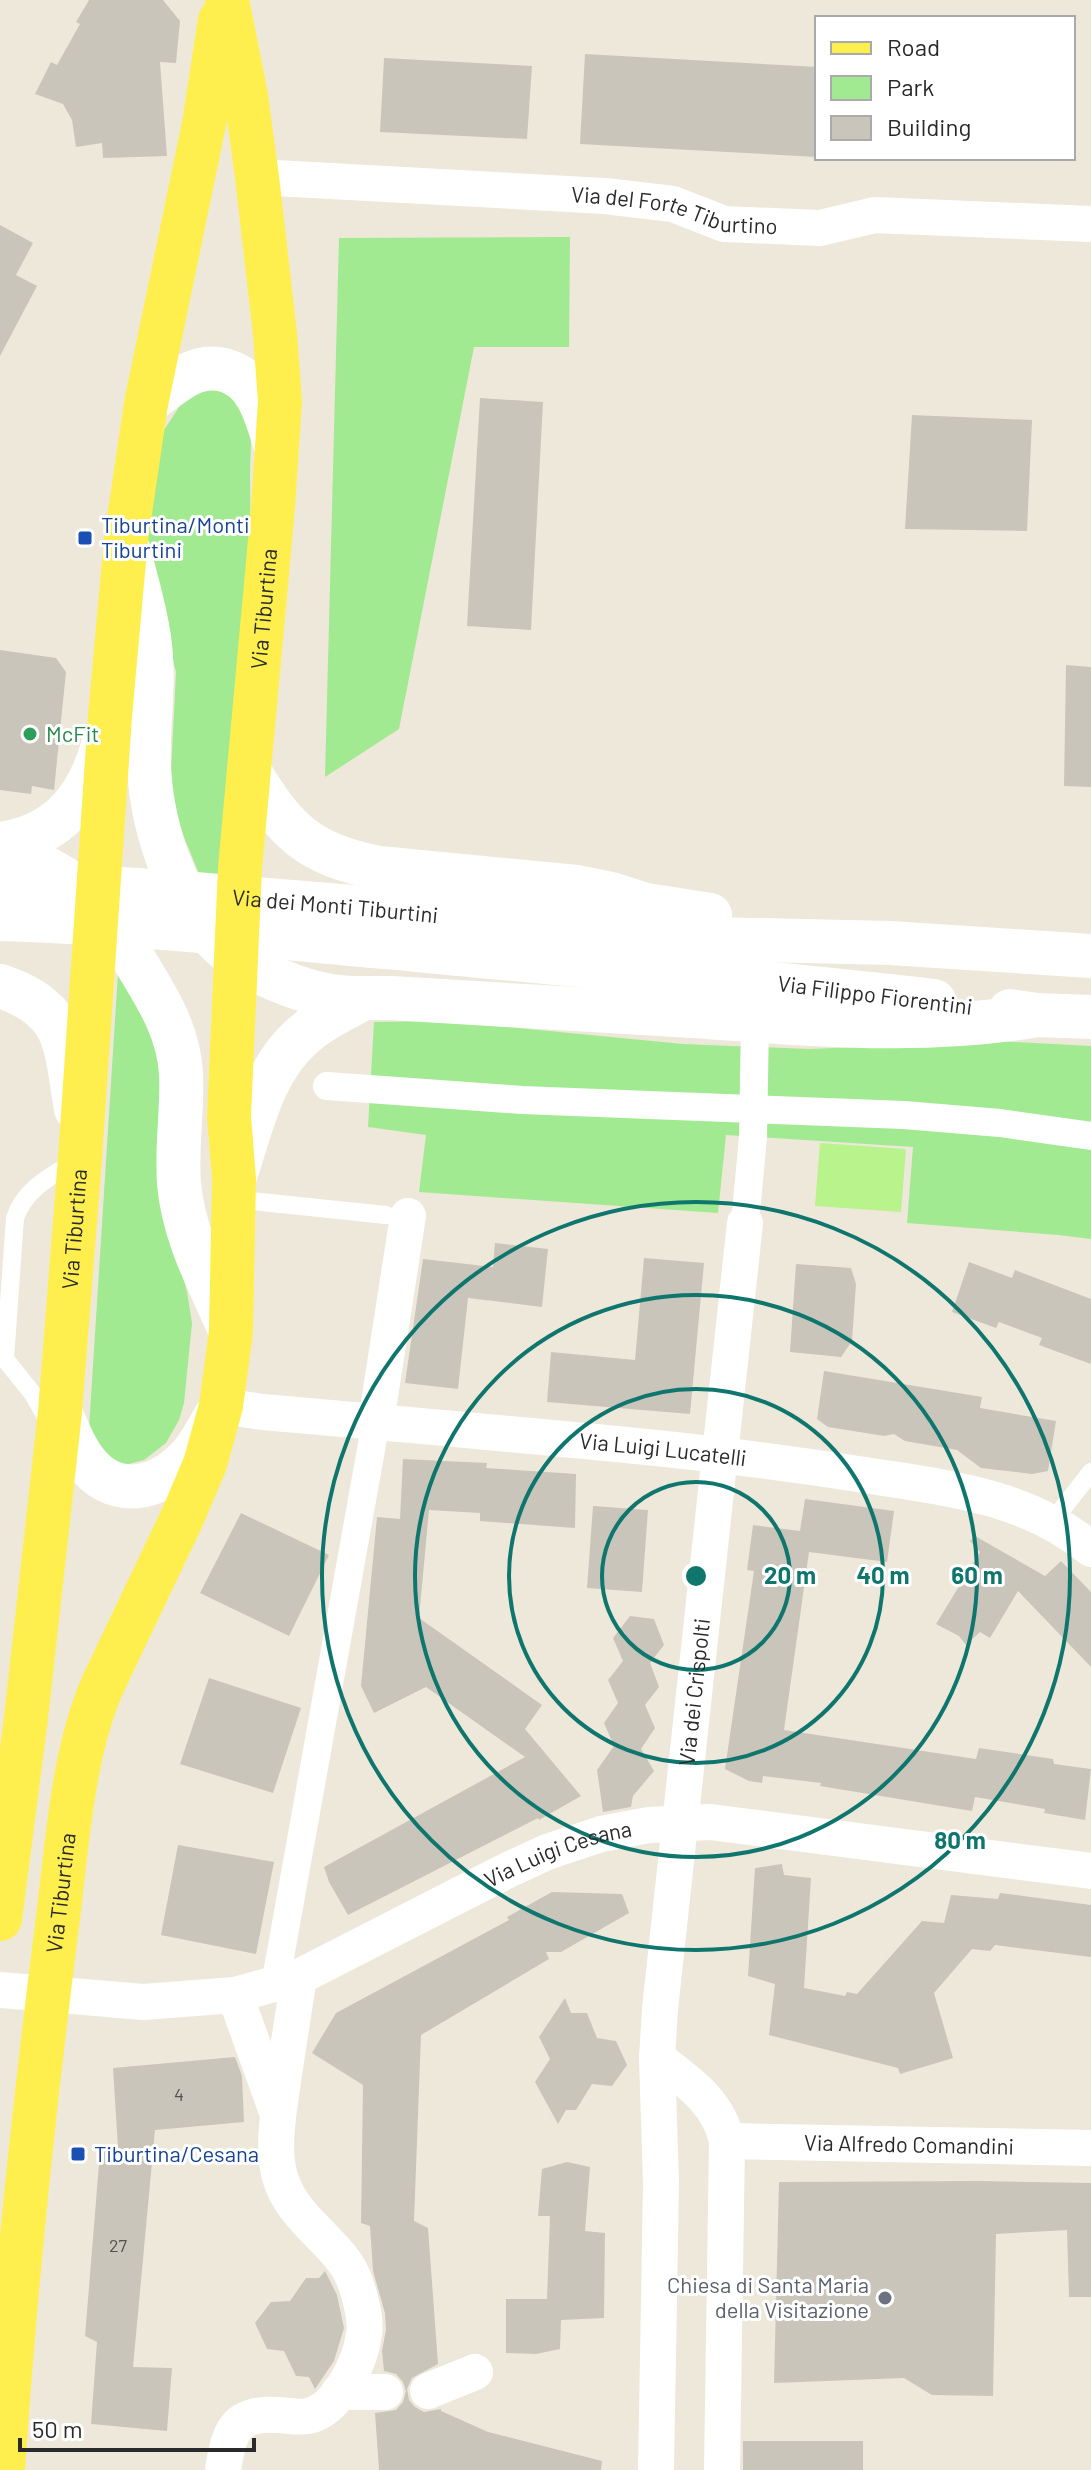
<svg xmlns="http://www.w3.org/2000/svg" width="1091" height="2470" viewBox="0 0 1091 2470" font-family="Barlow,sans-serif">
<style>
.green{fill:#a2ea91}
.pitch{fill:#b8f38b}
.building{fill:#c9c5ba}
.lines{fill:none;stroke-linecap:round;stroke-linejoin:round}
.service{stroke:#fff;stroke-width:18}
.pedestrian{stroke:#fff;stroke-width:28}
.minor{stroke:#fff;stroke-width:36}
.secondary{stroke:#fff;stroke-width:44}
.primary{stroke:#ffef4e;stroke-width:44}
.ring{fill:none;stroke:#0f766e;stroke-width:4}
.transit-dot{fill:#1a4fb4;stroke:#fff;stroke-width:3}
.leisure-dot{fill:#2e9e5b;stroke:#fff;stroke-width:3}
.worship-dot{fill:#6b7280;stroke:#fff;stroke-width:3}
.labels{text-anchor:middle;stroke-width:6;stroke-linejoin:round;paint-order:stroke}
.number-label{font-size:18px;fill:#52514e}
.street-label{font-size:22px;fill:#2a2a2a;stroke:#fff}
.transit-label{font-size:22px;fill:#164399;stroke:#fff;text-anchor:start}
.leisure-label{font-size:22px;fill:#27864d;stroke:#fff;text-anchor:start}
.worship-label{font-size:22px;fill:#5b616d;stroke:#fff;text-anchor:end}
.centre{fill:#0f766e;stroke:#fff;stroke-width:4}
.ring-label{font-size:24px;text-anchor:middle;font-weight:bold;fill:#0f766e;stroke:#fff;stroke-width:6;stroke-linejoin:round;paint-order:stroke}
</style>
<rect width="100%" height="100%" fill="#eee8da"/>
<path class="green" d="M570,237l-1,110h-95l-75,382 -74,48 14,-539z
M204,390c13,0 30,-1 38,12 13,19 8,50 8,72 3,143 -17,284 -35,425l-15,-23 -17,-41 -10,-34 -2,-30 5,-99 -28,-103 -2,-29 16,-107 19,-29z
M118,973l9,10 31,65 7,56 -1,100 23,88 5,31 -8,80 -5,17 -13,23 -22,17 -19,5 -19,-6 -17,-31z
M447,1021l236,23 127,5 186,-8 95,5v193l-33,-4 -151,-12 6,-76 -187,-12 -8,78 -299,-21 7,-57 -58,-8 6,-105z"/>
<path class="pitch" d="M820,1143l86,6 -5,63 -86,-6z"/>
<path class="building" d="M89,0h74l17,21 -4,42 -16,-1 7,94 -64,2 -1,-15 -26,4 -4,-27 -9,-16 -28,-10 16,-32 6,3 23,-41 -4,-2z
M585,54l232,13v90l-237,-13z
M384,58l148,8 -5,73 -147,-7z
M0,225l33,18 -17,32 21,11 -37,70z
M480,398l63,4 -12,228 -64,-4z
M912,415l120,5 -5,111 -122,-2z
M0,650l56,8 10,14 -12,118 -22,-4 -1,8 -31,-4z
M1066,665l25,2v120l-27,-1z
M495,1243l53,6 -6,58 -74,-9 -10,91 -53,-6 18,-124 70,8z
M644,1258l60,5 -14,151 -143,-12 4,-50 84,8z
M969,1262l43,16 3,-8 76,29v65l-52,-19 3,-7 -43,-16 -3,6 -44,-16z
M796,1264l55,4 5,16 -4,57 -11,16 -51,-5z
M824,1371l158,26 -2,11 76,13 -8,50 -16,3 -51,-6 -24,-18 -52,-9 -11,-7 -10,2 -56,-9 -11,-8z
M403,1459l84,4 -1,5 90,6 -1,54 -95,-7v-8l-51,-3 -10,108 123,87 -17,24 56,67 -42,24 -1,-2 -190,97 -19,-33 -5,-15 201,-110 -99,-70 -52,26 -13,-27 16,-169 23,2z
M805,1499l89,12 -7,51 -78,-10 -25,178 192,29 3,-11 74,11 1,5 37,5 -6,51 -41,-7 1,-4 -70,-12 -3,14 -152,-25 1,-3 -58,-7 -1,7 -13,-2 -24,-12 29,-198 -7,-1 6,-45 47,6z
M593,1506l55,4 -6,82 -55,-4z
M241,1513l88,42 -40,81 -89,-43z
M975,1536l70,40 16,-15 30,31v75l-73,-76 -28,47 -10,-6 -14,13 -7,-9 -23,-12 44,-72 -10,-11z
M630,1616l24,3 10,26 -14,18 9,24 -14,18 10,23 -14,21 13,22 -21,25 -2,11 -28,5 -6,-42 17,-24 -10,-23 14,-20 -10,-23 15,-19 -10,-23z
M209,1678l92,30 -28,85 -93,-29z
M178,1845l96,17 -18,92 -95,-19z
M782,1864l2,11 27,3 -7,110 41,8 2,-4 10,2 65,-73 22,2 7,-28 47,4 2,-6 91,12v52l-96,-12 -5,6 -18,-2 -38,44 19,65 -53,16 -2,-6 -129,-33 6,-51 -27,-8 7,-108z
M552,1892l70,2 7,19 -68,39h-15l3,7 -128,76 -7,186 14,7 10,136 -26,14 -5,11 2,11 6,7 9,5 17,-3v2l47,21 114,29 -1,9h-222l-4,-57 21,-3 7,-8 3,-11 -3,-9 -7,-8 -12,-3 -2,-20 4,-21 -1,-17 -12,-42 -3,-45 -9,-3 2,-138 -51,-32 24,-40 173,-93 -2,-3z
M565,1998l6,15h16l10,25 19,3 11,24 -15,21 -20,-2 -16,26h-10l-8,14 -23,-42 15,-23 -11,-22z
M235,2057l7,19 2,46 -89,8 -22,237 39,1 -5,63 -76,-7 6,-82 -12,-6 15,-184 18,-4 -5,-80z
M567,2162l23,5 -5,64 20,2 -1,85 -43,2 -1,29 -24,5 -30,-1v-54h41l3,-83h-12l4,-47z
M980,2181l111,2v114h-22l-2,-67 -71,4 -3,162 -61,-1 -28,-17 -130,5 5,-201z
M325,2271l12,24 7,33 -10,33 -19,28 -6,-12 -13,-1 -12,-25 -17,-2 -12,-26 16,-21 19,-1 16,-23h13z
M743,2441h120v29h-120z"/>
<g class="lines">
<path class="service" d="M232,1199l154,16
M49,1422l-16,-28 -28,-35 10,-141c10,-30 38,-43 63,-58
M1052,1522l39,-50"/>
<path class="pedestrian" d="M327,1086l195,14 382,15 96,8 91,13
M745,1223l8,-86 2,-115
M275,1985l101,-563"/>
<g class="minor">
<path id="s1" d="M257,177l348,19 68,8 51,20 96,4 55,-13 216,9"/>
<path id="s2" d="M221,1406l42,6c114,10 229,20 343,31 85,8 168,18 252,31 81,13 167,20 233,75"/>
<path d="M376,1422l32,-206"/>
<path id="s3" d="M0,1990l143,12 92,-7 64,-18 205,-105 43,-20 54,-18 48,-9 61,-3 381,49"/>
<path d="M235,1995l41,114"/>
<path d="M657,2058c31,24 61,43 70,83l-5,329"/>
<path id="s4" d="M727,2141l364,7"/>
<path d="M428,2391l47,-19"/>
<path d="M339,2392h46"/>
<path d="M223,2470c6,-38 11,-58 55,-55 9,0 21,3 30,1 30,-6 53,-55 56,-82 2,-12 -1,-24 -4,-36 -3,-12 -7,-24 -14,-34 -21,-30 -55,-49 -66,-87 -9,-32 0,-71 4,-103 5,-32 10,-65 15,-97"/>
<path id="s5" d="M656,2470l5,-287 -4,-125 3,-49 85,-786"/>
</g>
<g class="secondary">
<path d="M146,404c13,-10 27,-21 41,-29 12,-6 25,-8 37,-5 36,9 43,50 53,80"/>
<path d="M129,551c7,31 18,63 21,95 5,40 -3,81 -1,121 3,63 30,145 81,186 27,21 67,37 100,43 20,3 41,2 61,2 101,6 201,12 302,18 114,8 231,19 344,-1"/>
<path d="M249,771c37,61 59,83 130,97l198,19 34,7 35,11 64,10"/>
<path d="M0,844c59,-8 89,-46 104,-102"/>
<path d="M1,844c32,18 67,33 94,57 15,13 24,33 34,50 23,40 49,74 52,122 2,36 -5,73 -2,110 4,52 31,101 52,149"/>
<path id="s6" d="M0,882l171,10 182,15 315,31 222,5 201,13"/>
<path d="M0,919c143,5 286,19 428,32 169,16 338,31 506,50"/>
<path d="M0,986c70,23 65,60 76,123"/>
<path d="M1010,1011l27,4 54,2"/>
<path d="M234,1179c17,-49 27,-105 66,-141 18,-17 42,-28 64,-40"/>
<path d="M60,1412c7,15 12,31 22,45 30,45 78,34 110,-3 9,-11 16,-25 23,-37"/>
</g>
<g class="primary">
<path id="s7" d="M0,1919l26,-201 34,-306 20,-254 30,-442 16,-177 20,-135 58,-280 16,-104"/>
<path id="s8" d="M3,2470c12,-182 31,-364 54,-544 10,-78 15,-174 47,-244l78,-164 23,-54 16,-58 10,-74 3,-153 -5,-62 11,-249 33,-360 7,-107 -5,-67 -18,-157 -11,-81 -19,-96"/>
</g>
</g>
<g class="ring">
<circle cx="696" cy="1576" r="94"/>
<circle cx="696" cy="1576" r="187"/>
<circle cx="696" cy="1576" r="281"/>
<circle cx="696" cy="1576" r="374"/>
</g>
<g class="transit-dot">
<rect x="77" y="530" width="16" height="16" rx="4"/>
<rect x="70" y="2146" width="16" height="16" rx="4"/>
</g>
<circle class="leisure-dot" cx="30" cy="734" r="8"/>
<circle class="worship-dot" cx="885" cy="2298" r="8"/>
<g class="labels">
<g class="number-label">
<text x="179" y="2101">4</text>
<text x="118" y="2252">27</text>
</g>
<g class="street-label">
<text dy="8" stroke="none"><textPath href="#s1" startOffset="420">Via del Forte Tiburtino</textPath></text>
<text dy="8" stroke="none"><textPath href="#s8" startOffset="1896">Via Tiburtina</textPath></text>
<text dy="8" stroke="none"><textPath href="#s6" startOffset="336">Via dei Monti Tiburtini</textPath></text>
<text transform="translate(875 995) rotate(7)" y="8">Via Filippo Fiorentini</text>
<text dy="8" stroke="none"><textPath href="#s7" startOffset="694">Via Tiburtina</textPath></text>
<text dy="8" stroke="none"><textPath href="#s2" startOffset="444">Via Luigi Lucatelli</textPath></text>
<text dy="8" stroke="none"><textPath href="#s5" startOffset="780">Via dei Crispolti</textPath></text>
<text dy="8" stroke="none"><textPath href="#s3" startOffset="590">Via Luigi Cesana</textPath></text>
<text dy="8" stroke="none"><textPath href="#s8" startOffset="580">Via Tiburtina</textPath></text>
<text dy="8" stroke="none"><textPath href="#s4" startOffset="182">Via Alfredo Comandini</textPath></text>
</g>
<g class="transit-label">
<text x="101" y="533">Tiburtina/Monti<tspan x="101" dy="25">Tiburtini</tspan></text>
<text x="94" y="2162">Tiburtina/Cesana</text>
</g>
<g class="leisure-label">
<text x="46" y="742">McFit</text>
</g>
<g class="worship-label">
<text x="869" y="2293">Chiesa di Santa Maria<tspan x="869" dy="25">della Visitazione</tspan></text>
</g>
</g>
<circle cx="696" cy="1576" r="12" class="centre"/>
<g class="ring-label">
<text x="790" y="1584">20 m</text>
<text x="883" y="1584">40 m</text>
<text x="977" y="1584">60 m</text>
<text x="960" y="1849">80 m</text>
</g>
<rect x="815" y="16" width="260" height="144" fill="#ffffff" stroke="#aaaaaa" stroke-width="2"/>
<rect x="831" y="42" width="40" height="12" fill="#ffef4e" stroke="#aaaaaa" stroke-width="2"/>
<text x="887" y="56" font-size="24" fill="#2a2a2a">Road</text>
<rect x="831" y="76" width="40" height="24" fill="#a2ea91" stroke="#aaaaaa" stroke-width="2"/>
<text x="887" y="96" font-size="24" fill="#2a2a2a">Park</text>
<rect x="831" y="116" width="40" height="24" fill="#c9c5ba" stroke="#aaaaaa" stroke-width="2"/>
<text x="887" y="136" font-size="24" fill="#2a2a2a">Building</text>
<path d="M20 2438v12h234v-12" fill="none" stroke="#2a2a2a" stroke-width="4"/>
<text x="32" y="2438" font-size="24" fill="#2a2a2a" stroke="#ffffff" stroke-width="6" paint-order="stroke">50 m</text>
</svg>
